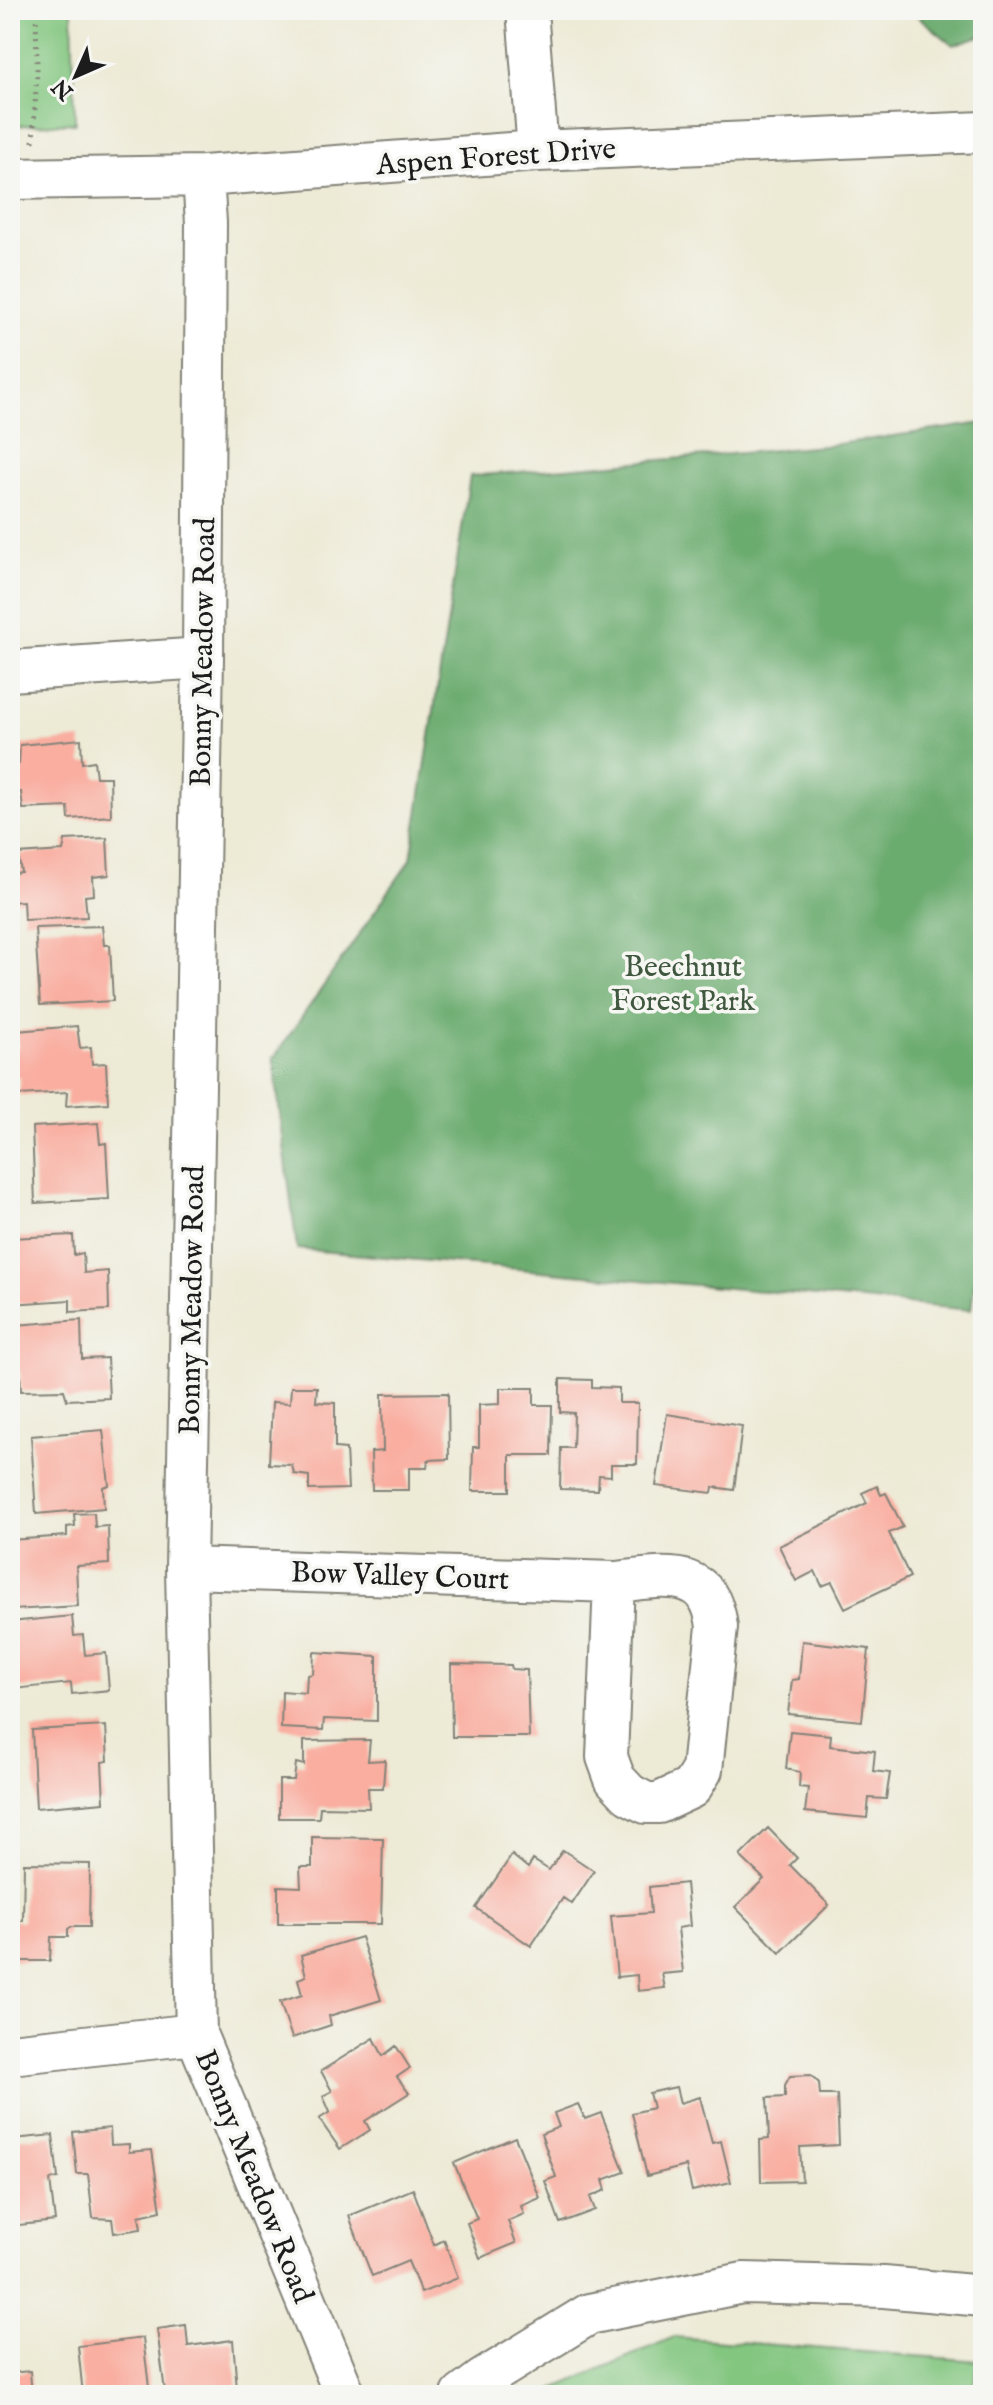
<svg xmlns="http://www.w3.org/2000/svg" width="993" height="2405" viewBox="0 0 993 2405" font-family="'IM FELL English',serif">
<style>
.green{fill:#83c680;stroke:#50714e;stroke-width:2}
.forest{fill:#6aab6e;stroke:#436445;stroke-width:2}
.building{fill:#f9aea0}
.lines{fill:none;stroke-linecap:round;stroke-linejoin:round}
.minor-casing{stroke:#848379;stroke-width:44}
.path{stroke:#848379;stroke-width:5;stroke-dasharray:2 6;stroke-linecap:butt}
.minor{stroke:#fff;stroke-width:40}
.labels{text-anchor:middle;stroke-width:7;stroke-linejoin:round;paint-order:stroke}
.street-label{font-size:30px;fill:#1c1c1c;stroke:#f6f6f2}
.park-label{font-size:30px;fill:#40583f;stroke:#f6f6f2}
</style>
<rect width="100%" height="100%" fill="#f6f6f2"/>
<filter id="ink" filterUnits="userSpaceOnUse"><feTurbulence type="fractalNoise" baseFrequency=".0125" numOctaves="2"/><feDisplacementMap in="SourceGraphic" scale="16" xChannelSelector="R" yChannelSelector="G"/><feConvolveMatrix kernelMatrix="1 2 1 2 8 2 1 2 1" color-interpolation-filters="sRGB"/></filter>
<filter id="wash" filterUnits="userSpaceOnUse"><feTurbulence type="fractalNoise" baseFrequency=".006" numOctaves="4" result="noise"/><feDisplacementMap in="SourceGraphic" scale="32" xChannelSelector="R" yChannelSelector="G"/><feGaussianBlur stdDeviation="1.8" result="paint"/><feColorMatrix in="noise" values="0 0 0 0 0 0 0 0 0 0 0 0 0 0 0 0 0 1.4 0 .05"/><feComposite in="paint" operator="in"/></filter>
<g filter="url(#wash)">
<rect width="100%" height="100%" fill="#edead6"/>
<path class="green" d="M10,10h62l3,113 -65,3z
M674,2337l305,24 -8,34h-431z"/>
<path class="forest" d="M910,10h73v25l-30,10z
M983,423v798l-12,89 -674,-61 -24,-190 138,-200 59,-383 354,-30z"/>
<g id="blocks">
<path class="building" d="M81,739l1,24 12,-2 2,16h14l1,39 -42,3 -1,-12 -45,2 -2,-17h-11v-29l9,1 1,-19z
M107,838l2,37 -16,2 1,18 -9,1 2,21 -63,3 -1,-19 -13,1v-28l11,-2 -3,-18 45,-3 2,-11z
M102,926l2,19h6l3,56 -73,4 -5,-77z
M77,1026l3,22 11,-1 1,17 14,-1 2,40 -42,3 1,-14 -48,3v-19l-9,2v-29l8,-1 -2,-17z
M98,1123l2,21 6,-1 3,56 -74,4 -3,-76z
M73,1235l1,20 9,-2 1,20 24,-2 1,39 -39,2v-12l-59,4 -1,-66z
M81,1320l1,39 25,-1 2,40 -42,2 -3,-10 -43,1 -1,-20 -10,1v-27h7l-2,-20z
M560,1379l32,1v7l27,1v15h19l-1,61h-26v12l-12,-1 -1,15 -38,-1 1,-41h12l1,-35 -14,-1z
M291,1387h26l-1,15 19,1v45l11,1 2,40 -39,1v-14l-15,-2 -2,-9 -23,-1 3,-62 18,1z
M500,1388h34v17h18l-1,50h-41v36h-38l1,-44h6v-42l21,-1z
M448,1393l1,66 -21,1 -1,8h-18v22h-37l-1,-38 12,-1 -1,-57z
M667,1414l75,12 -8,64 -21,-3 -1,6 -56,-7z
M103,1430l6,55 -6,2 1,21 -68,6 -5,-78z
M877,1486l4,9 5,-2 17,34 -14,6 21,44 -65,31 -13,-26 -10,4 -7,-15 -19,10 -17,-35 88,-43 -5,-10z
M94,1513l1,14 13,-1 1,38 -33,2 2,40 -65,4 -1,-11h-2v-59l57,-4v-9l8,-1 -1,-12z
M72,1616l2,20 9,-1 2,20 21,-2 3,37 -37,4 -1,-11 -58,6 -3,-67z
M802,1641l67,8 -7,72 -74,-7 4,-34 7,-1z
M314,1652l63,4v65l-53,-2 -1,11 -42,-2 1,-37 24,2 1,-18 6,-1z
M451,1664l60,1 1,4 15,1 2,67h-77z
M106,1726l2,35 -6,1 2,40 -68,6 -4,-78z
M790,1731l41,4 -1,11 45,5 -2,20 17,2 -4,26 -17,-1 -2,20 -62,-6 3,-24 -9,-1 1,-15 -14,-3z
M370,1740l-2,21 17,-1 -2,28h-15l1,20 -49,-1 -1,11h-40v-38h15l2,-17 8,2v-24z
M768,1828l29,30 -7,7 39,40 -49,48 -45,-46 29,-28 -24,-23z
M312,1837l71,1 -2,86h-103v-38l23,1 -1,-20h12z
M563,1850l31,21 -22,33 -9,-6 -32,48 -55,-38 36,-53 16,13 5,-8 16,10z
M24,1863l66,1 -1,63h-18l-3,2v8h-17l-1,24h-38v-40h11z
M686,1883l4,43 -12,2 5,44 -21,2 3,14 -27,3 -1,-16 -20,2 -6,-61 40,-3 -2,-26z
M361,1937l20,63 -52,16 2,9 -39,13 -12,-36 22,-7 -4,-16 8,-3 -5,-21z
M374,2038l9,18 13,-10 14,22 -13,9 12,16 -44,28 5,9 -30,19 -21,-30 11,-7 -7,-16 9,-5 -11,-20z
M811,2075l8,8 1,12h17l2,50 -39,2 2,34 -41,1 -1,-42 9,-1 -2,-41 18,-1v-12l5,-9z
M676,2087l4,16 20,-6 12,46 9,-2 10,41 -39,9 -6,-25 -39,10 -15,-63 21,-5 -4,-15z
M578,2104l7,15 16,-6 24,59 -22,8 3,10 -16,7 5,13 -35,13 -15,-42 11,-4 -15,-43 18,-7 -5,-14z
M110,2128l1,17 18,-1v8l23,-2 9,61 -22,5 2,13 -27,4 -2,-14 -19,-1 -5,-44h-11l-4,-42z
M53,2135l5,43 -8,2 5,41 -45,5v-60l6,-1 -2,-26z
M515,2137l25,61 -19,8 3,8 -16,7 8,22 -36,15 -13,-35 10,-4 -23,-56z
M413,2189l21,56 10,-5 14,38 -37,15 -13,-32 -36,15 -23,-60z
M186,2325l2,21 45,-6 4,50 -36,5h-47l11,-3 -8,-63z
M143,2338l7,57h-67l-5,-49z
M30,2371l2,24h-22v-22z"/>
</g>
</g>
<g filter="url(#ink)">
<use href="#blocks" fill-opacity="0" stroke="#848379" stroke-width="2"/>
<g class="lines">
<defs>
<path id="minor" d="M527,10l11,141
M203,176l3,47 -3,435 -17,910 10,466 149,361
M10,179l193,-3 335,-25 445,-19
M10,671l193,-13
M186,1568l428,14c48,-4 96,-18 103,45l-15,143 -11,18 -32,15h-13l-17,-9 -14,-15 -8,-22 7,-175
M10,2054l186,-20
M462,2395l20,-15 107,-66 154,-31 141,4 99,9"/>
</defs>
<use href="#minor" class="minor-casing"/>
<path class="path" d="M33,142l4,-72 -1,-60"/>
<use href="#minor" class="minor"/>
</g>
</g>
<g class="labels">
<g class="street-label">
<text transform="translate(496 156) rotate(-4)" y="10">Aspen Forest Drive</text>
<text transform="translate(202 652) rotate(-89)" y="10">Bonny Meadow Road</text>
<text transform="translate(191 1300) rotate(-89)" y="10">Bonny Meadow Road</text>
<text transform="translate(400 1575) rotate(2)" y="10">Bow Valley Court</text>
<text transform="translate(255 2176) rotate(68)" y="10">Bonny Meadow Road</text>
</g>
<g class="park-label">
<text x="683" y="976">Beechnut<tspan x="683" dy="34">Forest Park</tspan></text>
</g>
</g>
<rect width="993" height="2405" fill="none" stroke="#f6f6f2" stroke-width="40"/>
<g transform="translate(76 76) rotate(225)" stroke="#f6f6f2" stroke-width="6" paint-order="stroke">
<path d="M0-6L14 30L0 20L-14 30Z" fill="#1c1c1c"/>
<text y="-12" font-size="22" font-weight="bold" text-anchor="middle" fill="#1c1c1c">N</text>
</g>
</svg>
